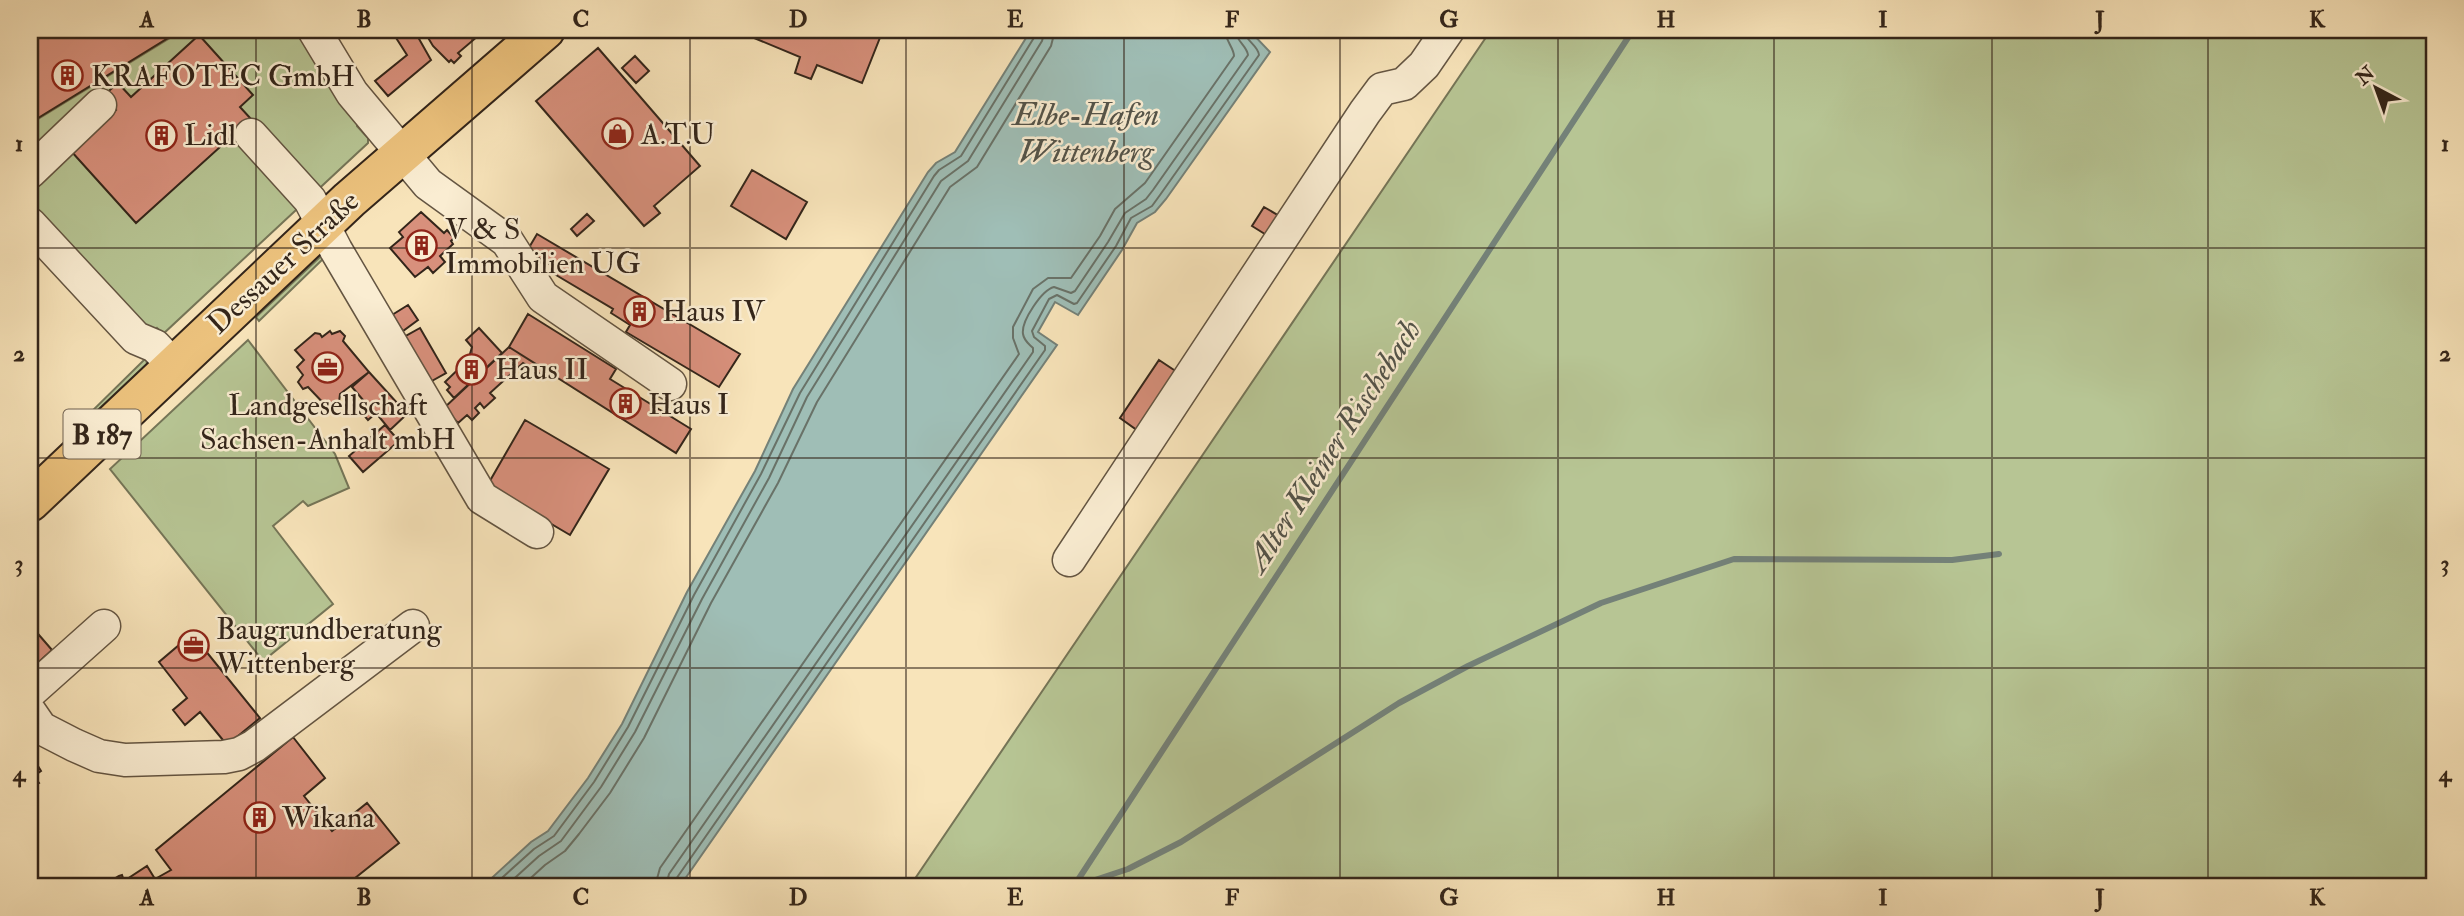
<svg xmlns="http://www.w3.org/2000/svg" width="2464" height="916" viewBox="0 0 2464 916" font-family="'IM FELL Double Pica',serif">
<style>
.green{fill:#b7c594;stroke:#757557;stroke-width:2}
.water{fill:#9fbeb6;stroke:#748178;stroke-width:2}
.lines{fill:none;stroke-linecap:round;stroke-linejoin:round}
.shore{stroke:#697268;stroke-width:2}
.stream{stroke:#748178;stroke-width:6}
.building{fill:#d8907c;stroke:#33251a;stroke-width:2}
.minor-casing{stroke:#645542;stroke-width:35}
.major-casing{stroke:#33251a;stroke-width:42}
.minor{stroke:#faedd2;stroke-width:32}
.major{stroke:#ecc27d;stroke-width:38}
.grid{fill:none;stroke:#33251a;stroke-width:2;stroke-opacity:0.55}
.labels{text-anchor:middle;stroke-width:5;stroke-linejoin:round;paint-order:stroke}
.shield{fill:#faedd2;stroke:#6f6151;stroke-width:2}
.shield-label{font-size:28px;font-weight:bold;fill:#33251a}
.poi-label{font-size:30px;fill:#33251a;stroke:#faedd2;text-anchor:start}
.street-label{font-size:30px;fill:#33251a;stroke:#faedd2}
.water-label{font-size:32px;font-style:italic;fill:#535349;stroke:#faedd2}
.neatline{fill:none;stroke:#33251a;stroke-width:2.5}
.grid-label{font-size:23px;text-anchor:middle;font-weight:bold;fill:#33251a}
</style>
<rect width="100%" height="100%" fill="#f8e4ba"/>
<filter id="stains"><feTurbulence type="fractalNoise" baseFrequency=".00286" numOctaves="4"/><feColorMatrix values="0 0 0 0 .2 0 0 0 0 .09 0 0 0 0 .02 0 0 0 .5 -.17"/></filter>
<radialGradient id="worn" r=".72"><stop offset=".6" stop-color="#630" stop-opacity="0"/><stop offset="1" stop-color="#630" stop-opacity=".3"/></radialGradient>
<path class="green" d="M183,30h119l55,92v4l11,12v5l-205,191 -6,-6 -8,9 -119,-127v-86z
M1491,30h943v856h-1524z
M320,257l4,1 -65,63 -3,-4z
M248,340l87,114 14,34 -41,18 -5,-5 -30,25 60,78 -70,57 -153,-192z
M146,358l1,6 -63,59 -2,-2z"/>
<path class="water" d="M1031,30h218l21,22 -104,147 -11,13 -18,11 -15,27 -44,65 -23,-13 -17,30 19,13 -377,541h-197l48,-44 17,-11 40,-53 34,-54 65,-132 68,-121 38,-82 135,-217 8,-9 19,-11z"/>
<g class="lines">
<path class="shore" d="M493,886l41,-37 20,-13 40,-54 34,-55 66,-132 67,-121 39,-81 134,-217 5,-6 22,-14 74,-120 1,-6
M506,886l33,-30 22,-15 40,-54 34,-55 67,-133 67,-121 38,-81 134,-216 27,-20 74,-120 3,-11
M522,886l23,-21 20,-14 14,-17 31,-41 34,-55 67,-135 67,-120 39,-81 133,-215 27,-20 74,-121 4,-16
M655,886l5,-18 359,-514 -6,-16v-11l20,-38 15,-11h23l29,-42 15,-27 30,-26 89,-127c0,-8 -9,-16 -9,-26
M666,886l3,-12 364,-522v-4c-4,-4 -9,-7 -10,-14 -2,-13 19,-44 31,-47l17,6 4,-2 33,-49 17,-29 21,-14 7,-9 95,-135c-1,-9 -12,-14 -13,-25
M674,886l2,-7 369,-529v-4l-11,-9 -2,-6 17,-32 8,-4 17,9 3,-1 39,-57 15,-28 21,-12 8,-11 99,-140c-1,-10 -14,-14 -15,-25"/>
<path class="stream" d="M1074,886l559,-856
M1077,886l51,-17 53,-27 218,-139 69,-37 133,-63 133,-44 218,1 47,-6"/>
</g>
<path class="building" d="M30,30h151l-151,93z
M391,30h23l17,30 -43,36 -13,-15 32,-26z
M433,30h39l6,6 -20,17 3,3 -7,7 -3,-3 -2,2 -16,-16 -6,-10z
M735,30h148l-21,53 -45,-18 -6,14 -16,-6 5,-16z
M199,35l54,60 -13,12 11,12 -115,104 -65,-72 45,-41 -13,-14 15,-13 13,14z
M598,48l102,118 -46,40 6,7 -16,13 -108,-125z
M635,56l14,15 -13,12 -14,-15z
M752,170l55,32 -21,37 -55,-33z
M1264,207l17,10 -13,19 -16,-10z
M421,212l23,21 3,-3 7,8 -3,3 2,3 -13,12 5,6 -12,11 -5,-6 -13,10 -25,-29 13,-11 -4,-5z
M587,214l7,7 -17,15 -6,-7z
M537,234l203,120 -21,33 -93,-55 4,-7 -19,-12 2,-4 -57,-34 3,-5 -32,-19z
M408,305l10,15 -15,11 -11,-16z
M528,314l88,55 -6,10 81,50 -15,24 -167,-106z
M420,328l26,45 -16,9 -26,-45z
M479,328l23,25 -48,45 -7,-8 3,-3 -5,-5 27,-26 -2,-2 2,-7 -6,-7z
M330,331l2,3 8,-3 5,5 -2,5 26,31 -29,22 -1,8 -9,8 -22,-23 -5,2 -5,-7 5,-7 -6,-8 7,-7 -9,-10 20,-17 5,1 2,3z
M509,347l35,22 -3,5 -18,-11 -33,30 5,5 -11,10 -4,-5 -5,5 4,5 -7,7 -5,-5 -9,8 -14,-15z
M1159,360l21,14 -39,59 -21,-15z
M369,372l29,32 2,-2 7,12 -17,16 -14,-17 -8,7 -12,-14 7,-6 -11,-13z
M525,420l84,49 -39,66 -83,-49z
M385,425l14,16 -36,31 -14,-16z
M192,634l68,84 -33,27 -27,-33 -15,13 -12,-15 14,-12 -28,-36z
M39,635l13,15 -22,20v-27z
M293,737l32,41 -21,18 28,35 35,-28 32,40 -54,43h-243l17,-10 3,-1 2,6 23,-15 8,13 16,-9 -15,-20z
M30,753l11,18 -7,5 5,7 -9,6z"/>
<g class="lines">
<defs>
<path id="minor" d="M314,30l38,63 76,91 79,57 36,56 127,87
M251,135l59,65 26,50 146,248 55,34
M30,172l70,-67
M30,224l106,114 19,8 18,19
M1069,560l296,-448 17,-23 22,-5 20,-19 24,-35
M30,692l74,-66
M30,712l11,16 33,17 25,11 26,4 99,-3 15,-3 15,-8 159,-120"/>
<path id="major" d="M30,502l319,-302 196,-170"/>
</defs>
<use href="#minor" class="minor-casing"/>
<use href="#major" class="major-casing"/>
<use href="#minor" class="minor"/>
<use href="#major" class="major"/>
</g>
<path class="grid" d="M256,30v856M472,30v856M690,30v856M906,30v856M1124,30v856M1340,30v856M1558,30v856M1774,30v856M1992,30v856M2208,30v856M30,248h2404M30,458h2404M30,668h2404"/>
<defs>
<symbol id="building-ring" viewBox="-11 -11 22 22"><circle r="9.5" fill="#faedd2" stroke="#8f2418" stroke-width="1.5"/><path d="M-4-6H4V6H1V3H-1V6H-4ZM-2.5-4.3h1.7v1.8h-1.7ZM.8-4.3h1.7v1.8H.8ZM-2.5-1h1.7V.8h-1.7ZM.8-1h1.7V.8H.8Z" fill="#8f2418"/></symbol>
<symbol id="shop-ring" viewBox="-11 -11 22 22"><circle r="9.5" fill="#faedd2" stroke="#8f2418" stroke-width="1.5"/><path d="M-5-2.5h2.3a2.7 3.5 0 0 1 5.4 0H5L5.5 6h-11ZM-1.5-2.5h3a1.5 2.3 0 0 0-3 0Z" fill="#8f2418"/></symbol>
<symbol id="office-ring" viewBox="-11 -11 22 22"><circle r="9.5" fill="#faedd2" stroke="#8f2418" stroke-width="1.5"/><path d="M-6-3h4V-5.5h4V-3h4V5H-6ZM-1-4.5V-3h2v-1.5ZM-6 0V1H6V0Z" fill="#8f2418"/></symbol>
</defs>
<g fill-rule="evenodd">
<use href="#building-ring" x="50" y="58" width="35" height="35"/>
<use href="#shop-ring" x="600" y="116" width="35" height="35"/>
<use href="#building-ring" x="144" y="118" width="35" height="35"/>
<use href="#building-ring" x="404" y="228" width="35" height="35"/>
<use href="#building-ring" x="622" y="294" width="35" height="35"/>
<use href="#office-ring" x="310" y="350" width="35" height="35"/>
<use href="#building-ring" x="454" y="352" width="35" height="35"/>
<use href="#building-ring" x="608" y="386" width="35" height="35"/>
<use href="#office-ring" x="176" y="628" width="35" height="35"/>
<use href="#building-ring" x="242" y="800" width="35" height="35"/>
</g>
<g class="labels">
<rect class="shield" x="63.5" y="409.5" width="77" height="49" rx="5"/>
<g class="shield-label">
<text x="102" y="444">B 187</text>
</g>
<g class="poi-label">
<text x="91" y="86">KRAFOTEC GmbH</text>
<text x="641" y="144">A.T.U</text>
<text x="184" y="145">Lidl</text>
<text x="445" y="239">V &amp; S<tspan x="445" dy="34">Immobilien UG</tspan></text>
<text x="662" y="321">Haus IV</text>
<text x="495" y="379">Haus II</text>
<text x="648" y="414">Haus I</text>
<text x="328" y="415" text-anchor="middle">Landgesellschaft<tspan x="328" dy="34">Sachsen-Anhalt mbH</tspan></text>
<text x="216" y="639">Baugrundberatung<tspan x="216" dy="34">Wittenberg</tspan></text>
<text x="282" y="827">Wikana</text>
</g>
<g class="street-label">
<text transform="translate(283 262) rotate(-43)" y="10">Dessauer Straße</text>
</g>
<g class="water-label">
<text x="1086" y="125">Elbe-Hafen<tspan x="1086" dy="37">Wittenberg</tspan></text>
<text transform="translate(1333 445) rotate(-57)" y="11">Alter Kleiner Rischebach</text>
</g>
</g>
<rect width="2464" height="916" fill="none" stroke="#f8e4ba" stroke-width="77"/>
<g transform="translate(2376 88) rotate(319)" stroke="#faedd2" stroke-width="5" paint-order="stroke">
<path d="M0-5L12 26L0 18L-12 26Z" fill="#33251a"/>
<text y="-10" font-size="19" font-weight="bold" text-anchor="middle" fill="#33251a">N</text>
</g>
<rect x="38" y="38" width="2388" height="840" class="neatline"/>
<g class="grid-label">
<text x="147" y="27">A</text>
<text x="364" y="27">B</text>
<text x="581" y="27">C</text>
<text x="798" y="27">D</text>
<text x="1015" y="27">E</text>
<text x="1232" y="27">F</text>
<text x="1449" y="27">G</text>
<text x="1666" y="27">H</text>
<text x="1883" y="27">I</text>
<text x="2100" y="27">J</text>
<text x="2317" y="27">K</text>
<text x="19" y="151">1</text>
<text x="2445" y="151">1</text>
<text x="19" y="361">2</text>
<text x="2445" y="361">2</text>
<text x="19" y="571">3</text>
<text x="2445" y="571">3</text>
<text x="19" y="781">4</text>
<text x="2445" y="781">4</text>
<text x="147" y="905">A</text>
<text x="364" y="905">B</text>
<text x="581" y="905">C</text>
<text x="798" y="905">D</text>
<text x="1015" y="905">E</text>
<text x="1232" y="905">F</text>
<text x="1449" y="905">G</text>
<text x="1666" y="905">H</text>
<text x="1883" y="905">I</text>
<text x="2100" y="905">J</text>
<text x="2317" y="905">K</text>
</g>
<rect width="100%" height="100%" filter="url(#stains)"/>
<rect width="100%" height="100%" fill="url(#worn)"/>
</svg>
